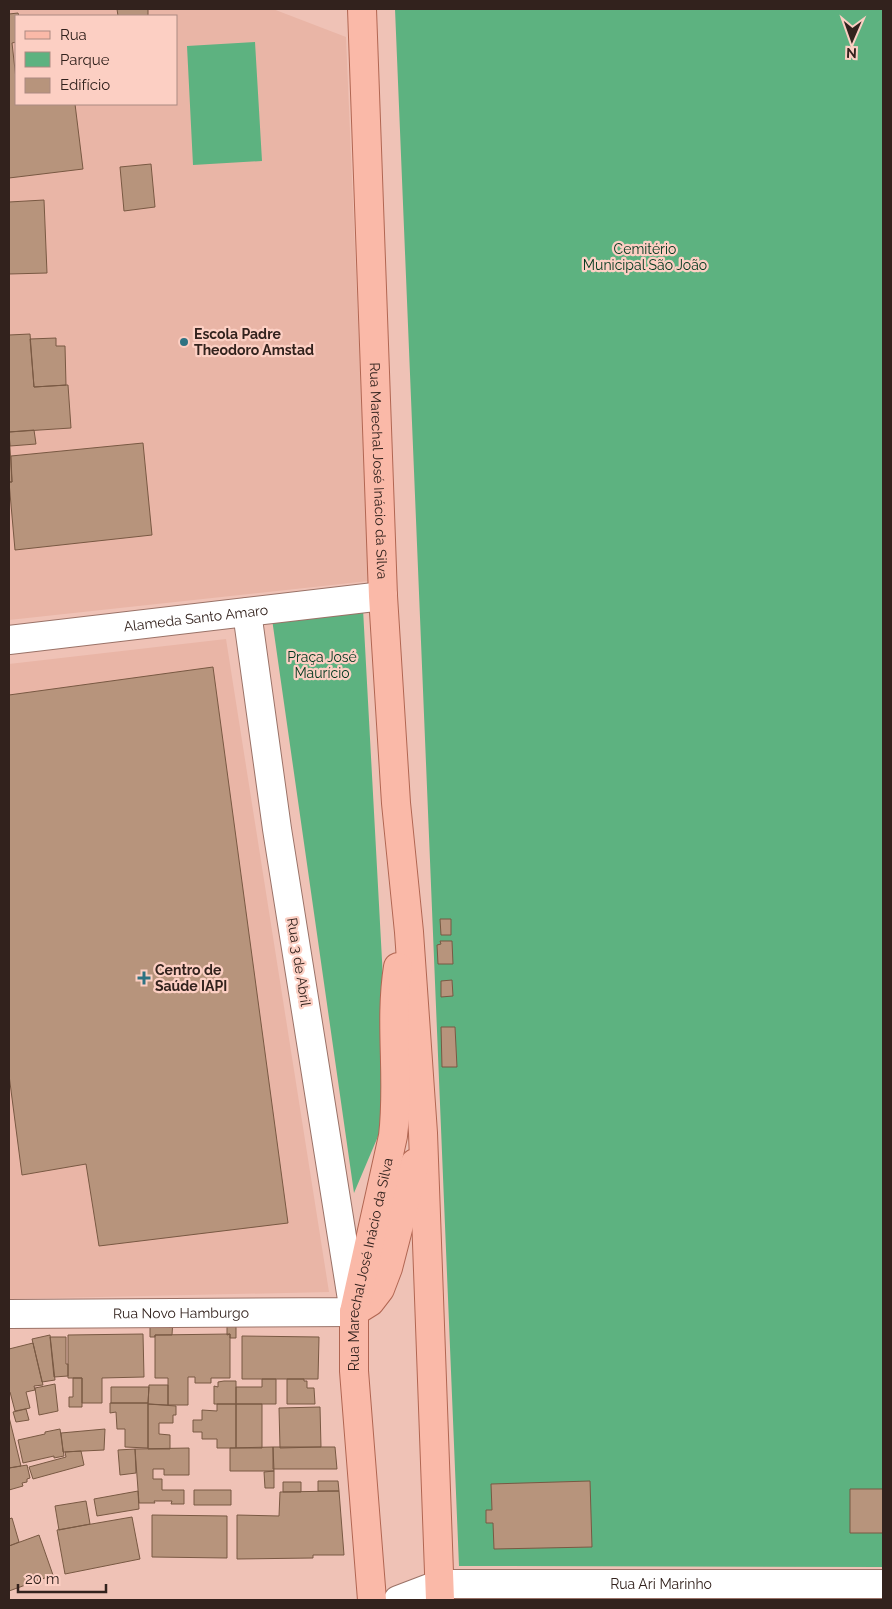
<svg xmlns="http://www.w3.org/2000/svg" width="892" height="1609" viewBox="0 0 892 1609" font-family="Raleway,sans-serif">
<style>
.built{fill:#e9b5a6;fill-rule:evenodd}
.green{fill:#5db280}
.building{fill:#b7947c;stroke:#795943}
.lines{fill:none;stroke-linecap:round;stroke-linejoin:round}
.minor-casing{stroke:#9a7267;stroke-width:30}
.major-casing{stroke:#b16652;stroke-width:30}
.minor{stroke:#fff;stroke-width:28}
.major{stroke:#fab9a8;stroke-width:28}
.poi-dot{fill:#2e7282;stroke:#fccfc3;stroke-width:2}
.labels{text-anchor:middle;stroke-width:4.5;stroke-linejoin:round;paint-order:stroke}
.park-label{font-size:14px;fill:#00371d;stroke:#fccfc3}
.poi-label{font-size:14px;font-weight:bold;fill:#32221d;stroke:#fccfc3;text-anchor:start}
.street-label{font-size:14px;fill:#32221d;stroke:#fccfc3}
</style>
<rect width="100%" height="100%" fill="#efc2b6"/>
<path class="built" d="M9,9h264l73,28 23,544 -360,39zM16,16h160v88h-160z
M226,639l103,653 -320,7v-635z"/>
<path class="green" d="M395,9h488v1558l-424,-1z
M255,42l7,119 -69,4 -6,-119z
M363,609l27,499 -36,85 -82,-574z"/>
<path class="building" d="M117,9h31v7h-30z
M18,13l1,3h-3v26l-4,1 4,36v25h59l8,65 -74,9v-164z
M151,164l4,43 -31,4 -4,-44z
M44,200l3,73 -38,1v-72z
M30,334l4,53 34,-2 3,43 -62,4 3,50h-3v-147z
M56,338v8h9l1,39 -32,2 -4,-48z
M34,430l2,14 -26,2 -1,-14z
M143,443l9,92 -137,15 -6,-68h3l-1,-26z
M213,667l75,556 -189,23 -13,-82 -64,11 -13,-100v-380z
M440,919h11v16h-10z
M440,941h12l1,23h-15l-1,-19 4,-1z
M452,980l1,16 -12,1v-16z
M441,1027h14l2,40h-15z
M150,1319h23l-1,16h-17v2h-5z
M227,1320h9v18h-6v-4l-3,1z
M143,1334l1,43 -42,1v25h-20v-25h-14v-43z
M230,1334v44h-19v5h-16v-6h-7v28h-20v-27h-13v-43z
M50,1335l5,45 -13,2 -10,-43z
M242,1336l77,1 -1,42h-76z
M50,1337h16v27h2v12l-14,1z
M33,1343l10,42 -9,1 1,4 -9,2 4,16 -15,3 -5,-19h-1v-43z
M73,1378h9v29h-13v-10h4z
M262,1379h14v25h-40v-17h26z
M287,1379h17v2h3v7h7l1,16h-28z
M224,1381h12v23h-22v-18l4,1v-5z
M55,1384l3,27 -19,4 -4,-27z
M149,1385h19v20l-20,-1z
M111,1387h38l-1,16h-37z
M110,1403h38v45l-23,-1v-18h-8l-1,-17 -6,1z
M148,1404l28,2v9h-3v8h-14v11l11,1v14h-22z
M217,1404h19v44h-19v-9h-15v-7h-9v-12h9v-10l15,1z
M236,1404h26v44h-26z
M320,1407l1,40 -41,1 -1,-40z
M26,1409l3,11 -13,2 -3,-10z
M9,1417l12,49 -12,2z
M60,1429l4,27 -10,2v-2l-31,7 -5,-23 27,-6v-2z
M105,1429l-1,21 -41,2 -2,-19z
M273,1447h62l2,22h-64z
M273,1447l1,24h-44v-23z
M189,1448v27h-25v-6h-11v10h9v11h22v14h-13l1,-3h-18l1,2h-16l-4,-54z
M135,1449l1,24 -16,2 -2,-25z
M81,1451l3,14 -51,14 -4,-12 37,-10 -1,-5z
M27,1465l3,13 -3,1v3l-5,1 1,3 -14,4v-22z
M274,1471v17h-9l-1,-16z
M318,1481h20l1,10h-21z
M590,1481l2,66 -98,2 -1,-26h-7v-13h6l-1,-26z
M283,1482h18v10h-18z
M850,1489h33v44h-33z
M194,1490h37v15h-37z
M138,1491l1,18 -42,7 -3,-17z
M339,1491l5,64h-31v3l-76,1v-44l42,1 1,-24z
M86,1501l4,23 -31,6 -4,-24z
M152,1515l75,1v42l-75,-1z
M132,1517l8,42 -75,15 -8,-44z
M12,1518l7,24 -10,4v-27z
M39,1535l14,40 -44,16v-45z"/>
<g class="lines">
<defs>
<g id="minor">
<path id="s1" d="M9,640l374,-44"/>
<path id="s2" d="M9,1314l345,-2 -77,-483 -30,-217"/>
<path id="s3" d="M398,1600l42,-16h443"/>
</g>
<g id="major">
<path id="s4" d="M362,9l21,587 13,207 13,129 14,201 17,467"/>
<path d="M354,1312l16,-10 10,-13 8,-21 27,-105"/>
<path id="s5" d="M372,1600l-18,-229v-59l39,-176c7,-56 -4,-113 5,-169"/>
</g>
</defs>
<use href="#minor" class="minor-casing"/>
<use href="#major" class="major-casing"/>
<use href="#minor" class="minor"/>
<use href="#major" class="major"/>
</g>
<g class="poi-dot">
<circle cx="184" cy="342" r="5"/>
<path d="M141.5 970.5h5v5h5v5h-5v5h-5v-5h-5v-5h5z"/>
</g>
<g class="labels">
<g class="park-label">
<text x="645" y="254">Cemitério<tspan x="645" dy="16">Municipal São João</tspan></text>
<text x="322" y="662">Praça José<tspan x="322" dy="16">Maurício</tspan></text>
</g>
<g class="poi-label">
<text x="194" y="339">Escola Padre<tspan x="194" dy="16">Theodoro Amstad</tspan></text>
<text x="155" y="975">Centro de<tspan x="155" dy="16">Saúde IAPI</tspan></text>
</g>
<g class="street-label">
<text dy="5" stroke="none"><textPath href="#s4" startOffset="462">Rua Marechal José Inácio da Silva</textPath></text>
<text dy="5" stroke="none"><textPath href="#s1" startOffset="188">Alameda Santo Amaro</textPath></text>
<text transform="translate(299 962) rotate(81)" y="5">Rua 3 de Abril</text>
<text dy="5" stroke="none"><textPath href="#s5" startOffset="338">Rua Marechal José Inácio da Silva</textPath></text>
<text dy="5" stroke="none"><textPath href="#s2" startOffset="172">Rua Novo Hamburgo</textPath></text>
<text dy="5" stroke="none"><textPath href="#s3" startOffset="266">Rua Ari Marinho</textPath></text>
</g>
</g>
<rect width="892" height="1609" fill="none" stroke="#32221d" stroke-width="20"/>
<rect x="15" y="15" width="162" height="90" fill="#fccfc3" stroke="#ab8a81"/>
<rect x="25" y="31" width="25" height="8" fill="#fab9a8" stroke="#ab8a81"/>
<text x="60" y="40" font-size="15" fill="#32221d">Rua</text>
<rect x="25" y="52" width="25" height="15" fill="#5db280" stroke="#ab8a81"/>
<text x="60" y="65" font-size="15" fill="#32221d">Parque</text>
<rect x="25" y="78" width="25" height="15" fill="#b7947c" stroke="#ab8a81"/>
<text x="60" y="90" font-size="15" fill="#32221d">Edifício</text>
<g transform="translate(852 40) rotate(182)" stroke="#fccfc3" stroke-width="4" paint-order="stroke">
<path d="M0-4L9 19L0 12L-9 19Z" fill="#32221d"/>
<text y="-8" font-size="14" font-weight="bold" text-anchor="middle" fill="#32221d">N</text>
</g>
<path d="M18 1584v8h88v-8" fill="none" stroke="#32221d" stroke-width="2.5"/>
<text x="25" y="1584" font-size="15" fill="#32221d" stroke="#fccfc3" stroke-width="4" paint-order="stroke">20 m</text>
</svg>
